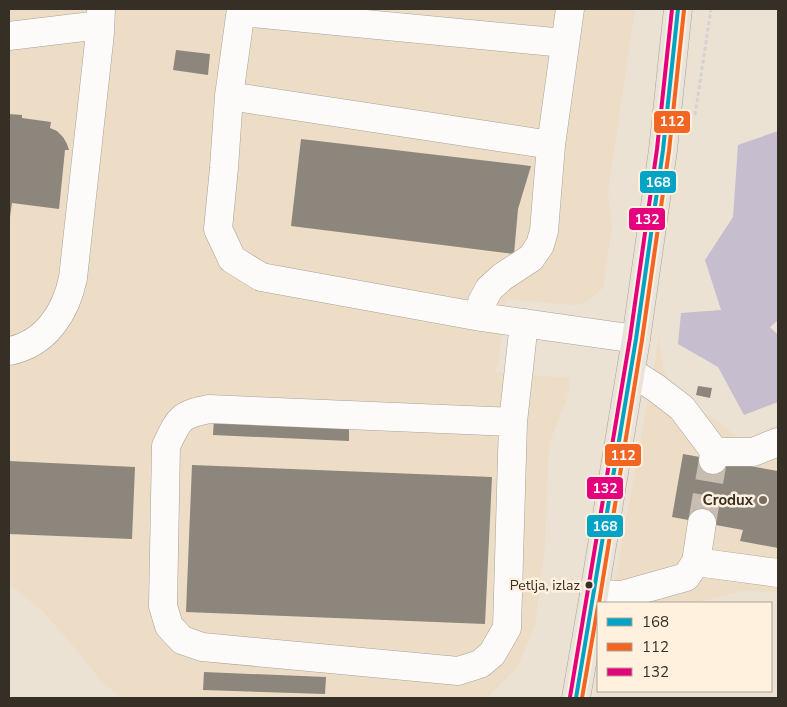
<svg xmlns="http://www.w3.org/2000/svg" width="787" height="707" viewBox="0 0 787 707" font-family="'Nunito Sans',sans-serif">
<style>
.built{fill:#edddc6}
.forest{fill:#c6bdce}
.building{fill:#8c867c}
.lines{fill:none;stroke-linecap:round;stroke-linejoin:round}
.minor-tunnel{stroke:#c7beb1;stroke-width:28;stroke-dasharray:28 14;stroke-linecap:butt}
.minor-casing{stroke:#a8a197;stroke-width:29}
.major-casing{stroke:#aca18f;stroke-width:29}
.path{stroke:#d5d3cf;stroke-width:3;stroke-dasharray:4 2.5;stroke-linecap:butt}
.minor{stroke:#fcfbf9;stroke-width:28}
.major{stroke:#e8e3db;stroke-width:28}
.bus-1-casing{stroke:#fff1de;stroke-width:8}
.bus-2-casing{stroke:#fff1de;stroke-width:8}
.bus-3-casing{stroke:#fff1de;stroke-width:8}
.bus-1{stroke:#03a3c6;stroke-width:4}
.bus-2{stroke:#f26522;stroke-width:4}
.bus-3{stroke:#e5007d;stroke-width:4}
.poi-dot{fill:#756e63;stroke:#fff1de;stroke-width:2}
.bus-dot{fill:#362f26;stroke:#fff1de;stroke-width:2}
.labels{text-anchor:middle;stroke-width:5;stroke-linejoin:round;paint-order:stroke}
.bus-label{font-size:14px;fill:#362f26;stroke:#fff1de;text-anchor:end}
.poi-label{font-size:15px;font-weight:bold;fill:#362f26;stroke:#fff1de;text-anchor:end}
.line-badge{stroke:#fff1de;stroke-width:2}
.badge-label{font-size:14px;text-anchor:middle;font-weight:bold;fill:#fff}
</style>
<rect width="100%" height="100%" fill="#ebe2d4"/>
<path class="built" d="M9,9h626l-27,183 4,36 -9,60 -16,14 -8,2 -10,1 -63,-6 -8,64 -3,9 75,6 -1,15 -20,51 -4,102 -10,80 -18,42 -30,30h-365l-18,-14 -31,-38 -30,-34 -26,-22 -8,-5z
M659,338l4,29 5,15 8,10 61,44 9,1 9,-2 23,-11v168l-37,-1 -45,12h-85z"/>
<path class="forest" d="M778,131v189l-8,7 8,8v67l-34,13 -26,-48 -40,-23 3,-31 40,-3 -16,-50 28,-43 5,-72z"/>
<path class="building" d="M176,50l34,4 -2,21 -35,-5z
M9,114l13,1v3l29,4 -1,6 7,3 6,6 4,7 2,6h-4l-6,59 -47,-6 -2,14h-1z
M301,139l230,27 -13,43 -4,45 -223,-28z
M698,386l14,2 -2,10 -14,-3z
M214,419l135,6v16l-136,-6z
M683,454l95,17v77l-38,-7 3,-11 -71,-13z
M9,461l126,6 -3,72 -123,-5z
M192,465l300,12 -7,147 -299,-12z
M204,672l122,5 -1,17 -122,-4z"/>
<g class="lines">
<path class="minor-tunnel" d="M702,523l11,-63"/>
<defs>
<path id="minor" d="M241,12l323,31
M9,36l91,-11
M229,96l12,-87
M551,145l19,-136
M481,317l1,-15 7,-13 13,-12 29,-19 9,-13 4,-14 7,-86 -322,-49 -5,72 -6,61 14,30 29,18 220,40 155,22
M9,351c37,-7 57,-39 64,-73l27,-245 1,-24
M631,372l25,16 26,20 33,44 -2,8
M513,422l-304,-13c-30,6 -30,10 -43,37l-3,160 6,20 13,14 20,7 256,24 22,-7 12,-10 15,-26 6,-206 11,-99
M715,452h38l25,-10
M696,562l82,11
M594,594l28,1 64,-18 10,-15 6,-39"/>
<path id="major" d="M576,698l18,-104 42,-255 27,-189 15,-141"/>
</defs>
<use href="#minor" class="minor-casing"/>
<use href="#major" class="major-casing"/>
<path class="path" d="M695,115l16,-106"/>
<use href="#minor" class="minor"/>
<use href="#major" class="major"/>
<defs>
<path id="bus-1" d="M576,698l60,-359 27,-189 15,-141"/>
<path id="bus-2" d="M599,603l43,-263 27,-189 15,-141
M582,698l16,-92"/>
<path id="bus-3" d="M570,697l60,-359 27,-189 15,-140"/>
</defs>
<use href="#bus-1" class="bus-1-casing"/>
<use href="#bus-2" class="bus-2-casing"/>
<use href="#bus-3" class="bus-3-casing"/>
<use href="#bus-1" class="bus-1"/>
<use href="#bus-2" class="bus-2"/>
<use href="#bus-3" class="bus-3"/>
</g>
<circle class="poi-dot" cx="763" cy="500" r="5"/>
<circle class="bus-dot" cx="589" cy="585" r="4.5"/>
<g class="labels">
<g class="bus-label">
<text x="580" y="590">Petlja, izlaz</text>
</g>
<g class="poi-label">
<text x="753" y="505">Crodux</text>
</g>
</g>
<g class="line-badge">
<rect x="653" y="110" width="38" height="24" rx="5" fill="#f26522"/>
<rect x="639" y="170" width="38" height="24" rx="5" fill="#03a3c6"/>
<rect x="628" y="207" width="38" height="24" rx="5" fill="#e5007d"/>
<rect x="604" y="443" width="38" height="24" rx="5" fill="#f26522"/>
<rect x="586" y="476" width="38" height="24" rx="5" fill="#e5007d"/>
<rect x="586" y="514" width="38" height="24" rx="5" fill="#03a3c6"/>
</g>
<g class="badge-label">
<text x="672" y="126">112</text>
<text x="658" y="187">168</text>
<text x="647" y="224">132</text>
<text x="623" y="460">112</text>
<text x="605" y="493">132</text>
<text x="605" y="531">168</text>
</g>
<rect width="787" height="707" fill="none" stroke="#362f26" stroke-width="20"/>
<rect x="597" y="602" width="175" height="90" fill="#fff1de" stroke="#afa394"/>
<rect x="607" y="618" width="25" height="8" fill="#03a3c6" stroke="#afa394"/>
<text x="642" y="627" font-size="15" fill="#362f26">168</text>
<rect x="607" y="643" width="25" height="8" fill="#f26522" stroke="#afa394"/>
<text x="642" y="652" font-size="15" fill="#362f26">112</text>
<rect x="607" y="668" width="25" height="8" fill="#e5007d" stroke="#afa394"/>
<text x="642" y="677" font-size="15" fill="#362f26">132</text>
</svg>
